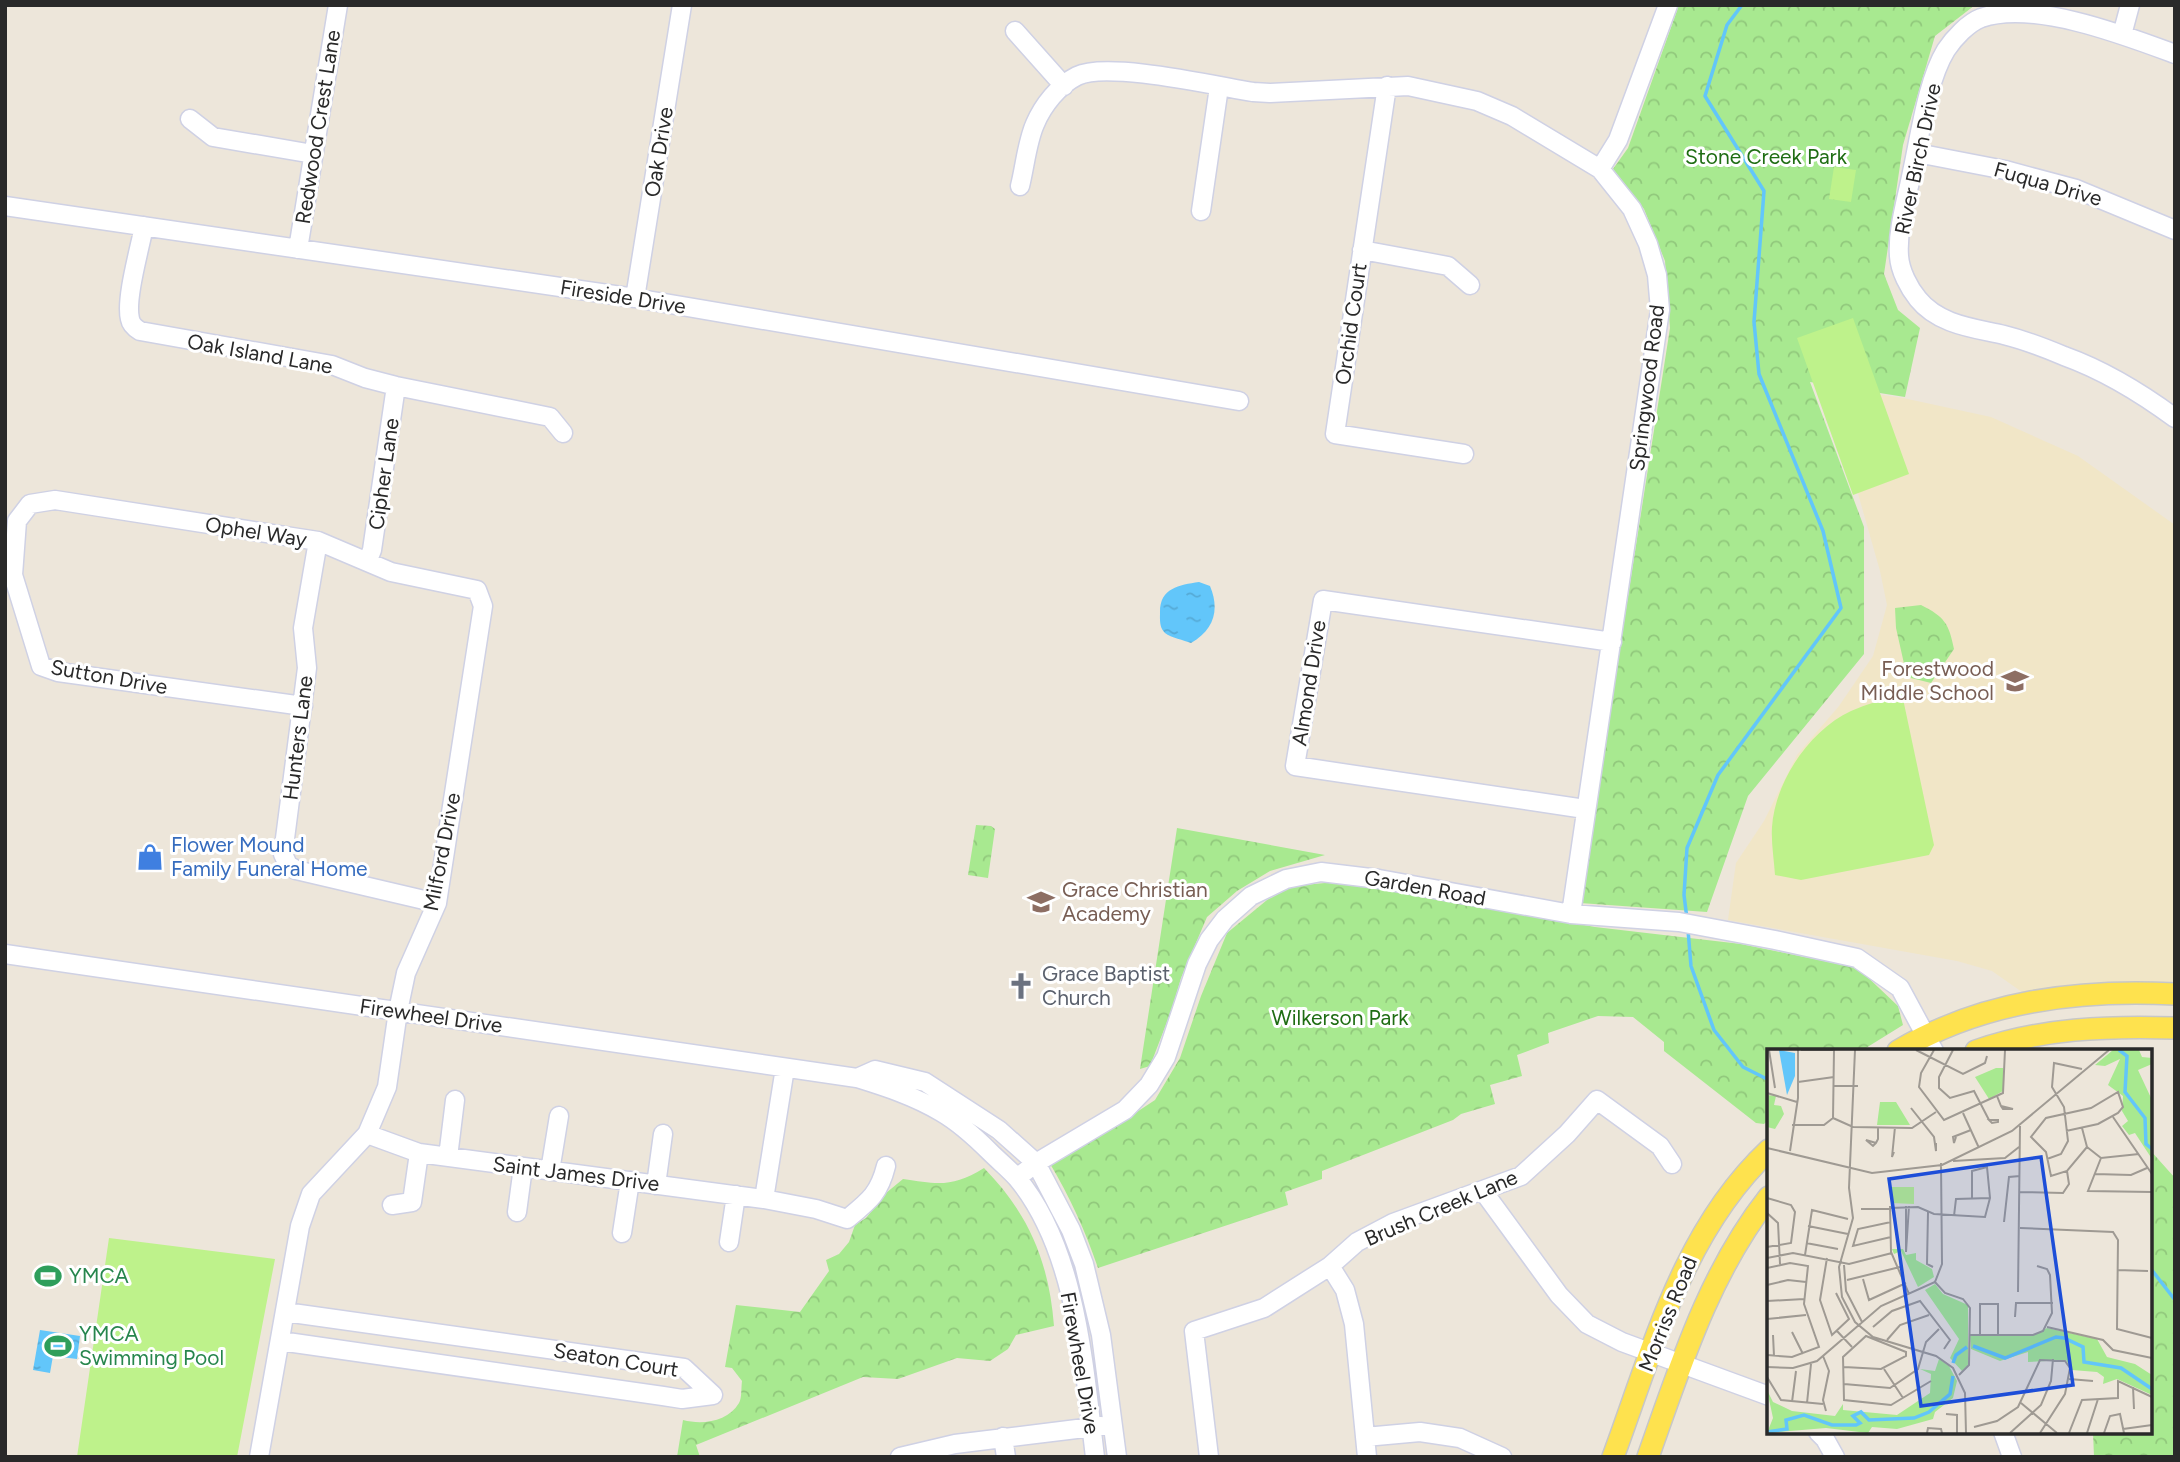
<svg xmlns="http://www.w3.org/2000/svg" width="2180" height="1462" viewBox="0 0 2180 1462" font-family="Figtree,sans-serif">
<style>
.education{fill:#f1e6c7}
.forest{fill:url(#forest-crowns)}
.pitch{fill:#bef28b}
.water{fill:url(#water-ripples)}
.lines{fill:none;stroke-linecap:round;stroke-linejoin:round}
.stream{stroke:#62c6fa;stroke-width:3.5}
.minor-casing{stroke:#cfd1e4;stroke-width:21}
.major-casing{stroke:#c7c7c7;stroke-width:24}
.minor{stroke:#fff;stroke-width:18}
.major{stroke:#fee24e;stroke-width:21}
.labels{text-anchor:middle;stroke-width:6;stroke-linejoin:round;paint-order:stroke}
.street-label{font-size:21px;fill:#292929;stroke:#fff}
.park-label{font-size:21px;fill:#1f6d13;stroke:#fff}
.education-label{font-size:21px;fill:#785e54;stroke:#fff;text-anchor:end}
.shop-label{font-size:21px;fill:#366cbe;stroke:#fff;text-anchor:start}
.worship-label{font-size:21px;fill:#5b616d;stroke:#fff;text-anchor:start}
.leisure-label{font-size:21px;fill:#27864d;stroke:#fff;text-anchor:start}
.inset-river{fill:none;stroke:#62c6fa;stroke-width:3.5}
.inset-road{fill:none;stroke:#9f9a93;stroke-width:2}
.view{fill:#1d4ed8;fill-opacity:0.15;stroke:#1d4ed8;stroke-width:3.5}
.inset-edge{fill:none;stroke:#292929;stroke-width:3.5}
</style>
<defs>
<pattern id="forest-crowns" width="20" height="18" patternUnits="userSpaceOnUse" patternTransform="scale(1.75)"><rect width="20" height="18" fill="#a8e990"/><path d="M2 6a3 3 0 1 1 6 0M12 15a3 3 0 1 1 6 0" fill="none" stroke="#91c87c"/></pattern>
<pattern id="water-ripples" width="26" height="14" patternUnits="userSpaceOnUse" patternTransform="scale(1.75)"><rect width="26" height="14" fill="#62c6fa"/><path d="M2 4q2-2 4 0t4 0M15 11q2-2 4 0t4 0" fill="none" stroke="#55aad6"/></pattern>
</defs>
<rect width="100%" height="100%" fill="#ede6da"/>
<path class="education" d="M1815,385l88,13 88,19 87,39 97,69v461l-76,-2 -77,8 -30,-21 -35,-10 -229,-41 8,-57 28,-42 33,-66 42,-49 34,-50 14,-51 -7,-34 -25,-88z"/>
<path class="forest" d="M1679,5h296l-40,31 -32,109 -19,129 14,36 22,18 -15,69 -95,-15 54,145v127l-116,142 -41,116 -127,-9 90,-575 -5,-67 -21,-52 -31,-40 15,-21z
M1921,605c24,12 28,19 33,44l-23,34 -24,-6 -11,-49 -1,-20z
M976,825l15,1 4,3 -7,49 -20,-3z
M1177,828l148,27 -55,16 -33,20 -30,26 -26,61 -9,31 -22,57 -10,3z
M1325,883h30l240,44 146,17 117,24 40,38 5,19 -42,26h-92v68l-5,5 -8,-1 -92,-72v-9l-31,-25 -35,-1 -50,17 1,10 -32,12 5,21 -32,9 5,19 -34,10 -8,6 -131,51v8l-37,13 3,13 -190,63c-13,-38 -28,-71 -49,-106l56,-29 50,-33 25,-42 21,-62 26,-63 40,-33 26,-14z
M2150,1150l25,28v279h-81l-1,-25h57z
M984,1168c45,46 65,94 70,158l-38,9 -8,14 -18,12 -33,-3 -59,21 -35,-2 -167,68 4,12h-23l6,-37c19,5 45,2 56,-17 3,-5 2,-15 3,-22l-10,-13 -7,-1 11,-62 64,7 29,-41 -3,-11 13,-6 10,-12 6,-17 11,-7 20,-25 17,-14c34,5 49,9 81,-11z"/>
<path class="pitch" d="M1834,167l22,3 -5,32 -22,-3z
M1853,318l56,156 -56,21 -56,-157z
M1902,694l32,151 -5,10 -128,25 -26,-5c-1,-16 -4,-33 -3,-48 3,-46 38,-97 79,-116 16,-7 34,-12 51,-17z
M109,1238l166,21 -38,198h-160z"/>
<path class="water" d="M1199,582l11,4c10,24 4,44 -19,57 -7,-3 -20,-5 -26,-10 -6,-6 -5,-14 -5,-21 0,-24 19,-27 39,-30z
M40,1330l40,6 -3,23 -24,-3 -3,17 -17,-3z"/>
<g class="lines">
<path class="stream" d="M1687,919l-3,-24 3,-47 31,-73 123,-167 -18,-77 -64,-157 -5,-52 10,-131 -59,-95 22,-71 15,-20
M1688,930l3,36 23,64 29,37 26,13
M2150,1264l1,5 24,31"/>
<defs>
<path id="minor" d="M1015,31l49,55
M2122,35l8,-30
M2175,54c-51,-19 -142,-54 -194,-36 -13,5 -27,20 -35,32 -19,31 -26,86 -34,122 -5,26 -15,57 -13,84 1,15 10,32 19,43 21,26 56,29 86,36 20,5 41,13 60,21 39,14 77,37 111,62
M1387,86l-52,348 129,20
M190,119l23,18 100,17
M1917,153l88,17 71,19 99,41
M1600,169l18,-29 50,-135
M1020,186c5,-20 7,-44 15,-62 8,-19 24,-39 42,-48 30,-15 139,10 176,16l17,1 138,-7 69,15 35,15 88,53 32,40 16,35 9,31 3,35 -89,604
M5,206l630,92 604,103
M1201,211l18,-124
M144,226c-4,22 -19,73 -14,93 1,6 5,9 10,12l192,34 33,13 31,8 154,31 13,16
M298,249l40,-244
M1362,250l86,16 22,19
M635,298l47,-293
M318,541l-15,87 4,40 -24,186 5,11 8,5 141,33
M368,560l4,-10 24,-164
M1585,809l-290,-43 28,-166 289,42
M5,954l852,124c29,9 57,18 84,34 19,11 34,25 49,40 9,9 19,17 27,26 60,72 67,190 78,279
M857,1078l18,-8 50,12 74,48 37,33 35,67 13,34 17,71 16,122
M367,1134l52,19 345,46 52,10 31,10c22,-18 32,-25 39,-53
M448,1157l7,-57
M550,1171l9,-55
M1017,1178l19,-15 89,-53 24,-25 17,-28 31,-93 12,-24 16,-21 26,-23 35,-17 35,-7 58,7 192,35 108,8 96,18 82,18 43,30 34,63
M656,1185l7,-51
M1483,1191l76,104 28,29 35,18 147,54
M764,1199l21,-131
M392,1205l20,-3 7,-49
M517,1212l6,-45
M622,1233l8,-52
M729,1242l7,-47
M1330,1266l15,24 9,34 13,133
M280,1341l383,55 19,3 31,-4 -29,-27 -399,-56
M1818,1432l7,7 10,18
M2003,1432l9,25
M1003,1437l3,20
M1365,1437l55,-5 40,6 42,19
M259,1457l41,-231 11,-32 56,-60 20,-47 11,-76 8,-38 31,-70 46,-297 -6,-16 -86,-18 -73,-31 -263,-41 -25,4 -13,17 -4,54 28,91 17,6 245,34
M900,1457l55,-13 146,-18
M1209,1457l-15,-126 70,-23 66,-42 27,-24 36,-19 128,-47 46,-42 30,-34 63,46 12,18"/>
<path id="major" d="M1898,1051c84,-50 180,-62 277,-57
M1976,1051c66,-23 130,-25 199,-23
M1613,1457c40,-108 70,-226 156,-307
M1648,1457c32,-90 61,-184 121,-260"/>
</defs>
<use href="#minor" class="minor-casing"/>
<use href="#major" class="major-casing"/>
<use href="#minor" class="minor"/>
<use href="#major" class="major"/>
</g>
<defs>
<symbol id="school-bare" viewBox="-9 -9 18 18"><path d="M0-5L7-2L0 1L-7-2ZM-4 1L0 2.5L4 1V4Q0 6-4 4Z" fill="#8d6e63" stroke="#fff" stroke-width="2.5" paint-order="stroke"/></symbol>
<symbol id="shop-bare" viewBox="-9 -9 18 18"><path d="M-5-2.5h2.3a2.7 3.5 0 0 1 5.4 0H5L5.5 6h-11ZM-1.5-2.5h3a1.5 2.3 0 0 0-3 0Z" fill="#3f7fe0" stroke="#fff" stroke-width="2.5" paint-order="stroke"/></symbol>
<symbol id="church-bare" viewBox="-9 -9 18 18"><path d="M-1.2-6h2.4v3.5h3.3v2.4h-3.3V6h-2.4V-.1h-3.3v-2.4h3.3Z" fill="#6b7280" stroke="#fff" stroke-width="2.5" paint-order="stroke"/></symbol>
<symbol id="stadium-bare" viewBox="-9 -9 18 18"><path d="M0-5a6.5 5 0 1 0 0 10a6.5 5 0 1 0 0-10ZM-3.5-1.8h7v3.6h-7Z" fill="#2e9e5b" stroke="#fff" stroke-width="2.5" paint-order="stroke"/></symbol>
</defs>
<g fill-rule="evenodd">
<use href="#school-bare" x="1996" y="662" width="38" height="38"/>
<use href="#shop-bare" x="131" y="838" width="38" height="38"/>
<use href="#school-bare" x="1022" y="883" width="38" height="38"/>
<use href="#church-bare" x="1002" y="967" width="38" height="38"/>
<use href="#stadium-bare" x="29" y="1257" width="38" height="38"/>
<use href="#stadium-bare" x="39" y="1327" width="38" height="38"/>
</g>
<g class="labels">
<g class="street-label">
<text transform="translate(318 127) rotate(-81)" y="7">Redwood Crest Lane</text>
<text transform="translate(659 152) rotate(-81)" y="7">Oak Drive</text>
<text transform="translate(1918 159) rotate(-78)" y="7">River Birch Drive</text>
<text transform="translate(2048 184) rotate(16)" y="7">Fuqua Drive</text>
<text transform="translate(623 297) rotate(9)" y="7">Fireside Drive</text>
<text transform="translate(1351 324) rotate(-82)" y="7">Orchid Court</text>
<text transform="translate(260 354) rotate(10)" y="7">Oak Island Lane</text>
<text transform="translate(1647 388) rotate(-83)" y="7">Springwood Road</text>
<text transform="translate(384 474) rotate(-82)" y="7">Cipher Lane</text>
<text transform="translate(256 532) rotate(9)" y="7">Ophel Way</text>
<text transform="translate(109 677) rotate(10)" y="7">Sutton Drive</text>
<text transform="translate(1309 683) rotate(-81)" y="7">Almond Drive</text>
<text transform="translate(298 738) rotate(-83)" y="7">Hunters Lane</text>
<text transform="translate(442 852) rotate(-79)" y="7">Milford Drive</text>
<text transform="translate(1425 888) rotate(10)" y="7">Garden Road</text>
<text transform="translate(431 1016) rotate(8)" y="7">Firewheel Drive</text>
<text transform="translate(576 1174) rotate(7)" y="7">Saint James Drive</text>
<text transform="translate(1441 1208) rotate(-23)" y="7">Brush Creek Lane</text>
<text transform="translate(1668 1314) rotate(-68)" y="7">Morriss Road</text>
<text transform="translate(616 1360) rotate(9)" y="7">Seaton Court</text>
<text transform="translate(1080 1363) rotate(80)" y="7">Firewheel Drive</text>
</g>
<g class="park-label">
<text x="1766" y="164">Stone Creek Park</text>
<text x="1340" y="1025">Wilkerson Park</text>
</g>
<g class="education-label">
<text x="1994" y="676">Forestwood<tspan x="1994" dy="24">Middle School</tspan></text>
<text x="1062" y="897" text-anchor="start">Grace Christian<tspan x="1062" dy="24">Academy</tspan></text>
</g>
<g class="shop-label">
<text x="171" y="852">Flower Mound<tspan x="171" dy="24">Family Funeral Home</tspan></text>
</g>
<g class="worship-label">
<text x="1042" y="981">Grace Baptist<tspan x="1042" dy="24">Church</tspan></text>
</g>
<g class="leisure-label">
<text x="69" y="1283">YMCA</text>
<text x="79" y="1341">YMCA<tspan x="79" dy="24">Swimming Pool</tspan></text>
</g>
</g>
<g transform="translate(1767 1049)">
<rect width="385" height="385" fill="#ede6da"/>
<path d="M346,1h26l3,7 10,1v6l-14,6 14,30v59l-17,-26 -6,2 -7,-9 6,-5 -6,-10 1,-15 -15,-11 12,-26 -15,7 -10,-1zM229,19h7v23l-14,8 -14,-22zM0,46l9,1 -2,9 7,1 3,8 -9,15 -8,-2zM113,53h16l14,23h-33zM125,200h11l3,6 10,-2v7l16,9 2,8 -16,10 -17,-36 -7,3zM168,235l8,10 25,11v60l-6,6 -12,-13 9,-19 -34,-49zM280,279l50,11 10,18 28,7 17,11v20l-35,-16 -14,5 1,-7 -7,-5 -25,-2 -6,-10 -38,2v-10l-28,9 -29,-12 -1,-14 62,1zM172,310l10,7 8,15 -4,17 -18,14 -2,7 -36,10 -25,-2 -4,6 -42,-5 -59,5 6,-15 -6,-28 6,12 19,9 43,5 8,-12v6l54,5 33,-22 1,-19 -11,-5 15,2z" fill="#a8e990"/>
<path d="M122,138h25v17l-23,-1z" fill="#bef28b"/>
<path d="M12,1l16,3v23l-8,19z" fill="#62c6fa"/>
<path class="inset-river" d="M352,1l8,6 -2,36 20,26 1,26 6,5M206,297l32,12 51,-21 8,1 19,9 1,15 37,6 31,21M186,314l3,-8 11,-8M0,383l20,-3 -1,-9 18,-5 28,10h24l4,-2 -7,-7 8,-4 8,8 45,-2 15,-6 21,-18 3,-18"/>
<path class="inset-road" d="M2,1l6,38M34,1h34M88,1l-6,138 4,30 -14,49 3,30 13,25 18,15 63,19 17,12 12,25 1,40M149,1l47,24 22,-11 2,-7M167,1l-13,23 -2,14 25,33 59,-27 2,-43M186,1l-14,27v11l11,10 24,-7 15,29M31,33l36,-5M66,37h25M0,44l30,9M230,47l4,10 2,3h10l-12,-3M144,59l23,29 2,14v-8M196,64l16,35M346,68l39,57M66,69l20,9 59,1 24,-16M66,69l1,-68M222,71h9v2l-6,1zM25,76h32l9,-7M315,79l5,19 14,11 38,-4M299,82l32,-7 20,-11 5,-6 -5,-15 -27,16 -45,10 -15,19 15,15 5,24 16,-5 20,-24M189,88l-2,6 -1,-6 18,-7M109,94l-10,-3 7,6 3,-3 2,-4v-12M0,99l105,25 70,-8 70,-34 97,-81M23,102l8,-53v-48M127,103l-2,5 3,-30M334,109l-13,33 64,1M280,110l14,-5 7,-13 -4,-34 -12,-20 2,-24 28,6M186,112l52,-3 14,-11M328,125l36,1 16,-7M253,143l43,1 6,-9 -2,-13M0,149l24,7 4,7 -4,31 -24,4M123,157l1,46 18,42M139,157v46l3,-46M94,160l57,-2 16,7 51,3 5,-19 -3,-31 -15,4v28M161,163l-1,52 6,3M0,164l11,10 2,41M187,167l2,-17 34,-1M124,173l-33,7 -5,17 38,-9M237,173l5,-45 11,-1M41,177l40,8M253,179l93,4 5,8 -1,89 35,9M39,194l32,6M38,206l7,-45 36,9M0,209l26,-5 56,11 43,-11M60,209l-7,42 12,35 17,-16 -13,-26M77,216l2,26 16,31M0,219l23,-5 18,3 -4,38 15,43 -27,10 -25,-2M350,221l31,1M96,230l6,21 37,-17M80,231l53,-13M167,232l11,12 18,6 7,9 -1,57 -10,10M0,236l21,-5 18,2M251,243l2,-166M0,252l37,-2M248,268l1,-14h37M0,270l39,-4M106,278l19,-16 28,-10 30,39 -6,9M280,278l56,13 10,10 39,8M70,282l15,16M25,283l11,22M6,286l1,21M202,286h64l10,-4 9,-18 -2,-38 -3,-6 -10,-3M213,286v-31h18v31M120,291l13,-15 29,-10M56,307l6,15 -6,29 3,11M0,318l26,1 24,-7 64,-55 54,-24 7,-18 -1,-101M77,318l37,2 25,-13v-4l-40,-16 -23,21 1,43 47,5 40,-24M117,320l19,29M0,328l14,23 42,4M302,330l24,2M77,335l46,4 28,-19 8,-27 13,-13M366,338l1,22M25,353l4,-31M40,354l4,-39M254,354l36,30M179,365l11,1v18M207,378l23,-6 21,-14 22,-47 25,1 5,7 -5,26 -25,39M356,380l29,-4M160,384l1,-5 13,1 1,4M243,384l31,-28 10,-24 2,-22M302,384l13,-33 36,-2v-17l34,16M320,384l11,-34M337,384l6,-17 10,-2 4,19"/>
<path class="view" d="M274,108l32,228 -152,21 -32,-227z"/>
<rect width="385" height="385" class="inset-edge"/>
</g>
<rect width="2180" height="1462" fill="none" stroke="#292929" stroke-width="14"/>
</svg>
